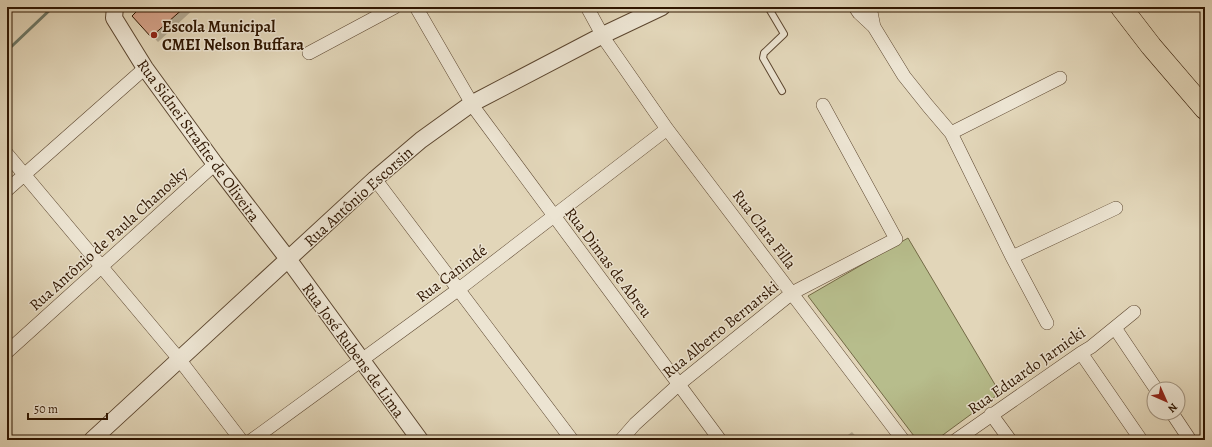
<svg xmlns="http://www.w3.org/2000/svg" width="1212" height="447" viewBox="0 0 1212 447" font-family="Alegreya,serif">
<style>
.green{fill:#b7bd8c;stroke:#736a46}
.shadow{fill:#0003}
.lines{fill:none;stroke-linecap:round;stroke-linejoin:round}
.stream{stroke:#6c7867;stroke-width:3}
.building{fill:#d5a38a;stroke:#2f1601}
.service-casing{stroke:#5c462f;stroke-width:8}
.minor-casing{stroke:#5c462f;stroke-width:14}
.tertiary-casing{stroke:#5c462f;stroke-width:18}
.trunk-casing{stroke:#2f1601;stroke-width:22}
.service{stroke:#ece4d2;stroke-width:6}
.minor{stroke:#ece4d2;stroke-width:13}
.tertiary{stroke:#ece4d2;stroke-width:16}
.trunk{stroke:#e2d6b9;stroke-width:21}
.poi-dot{fill:#8f2418;stroke:#ece4d2;stroke-width:1.5}
.labels{text-anchor:middle;stroke-width:3;stroke-linejoin:round;paint-order:stroke}
.poi-label{font-size:16px;font-weight:bold;fill:#2f1601;stroke:#ece4d2;text-anchor:start}
.street-label{font-size:16px;fill:#2f1601;stroke:#ece4d2}
</style>
<rect width="100%" height="100%" fill="#e2d6b9"/>
<filter id="stains"><feTurbulence type="fractalNoise" baseFrequency=".005" numOctaves="4"/><feColorMatrix values="0 0 0 0 .2 0 0 0 0 .09 0 0 0 0 .02 0 0 0 .5 -.17"/></filter>
<radialGradient id="worn" r=".72"><stop offset=".6" stop-color="#630" stop-opacity="0"/><stop offset="1" stop-color="#630" stop-opacity=".3"/></radialGradient>
<path class="green" d="M908,238l92,155 -64,47h-19l-109,-144z"/>
<path class="shadow" d="M142,7h54l-38,35 -25,-26z
M215,7h15l-10,5z
M852,432l7,8h-18z"/>
<g class="lines">
<path class="stream" d="M7,49l5,-3 41,-39"/>
</g>
<path class="building" d="M141,7h44l-34,30 -19,-21z"/>
<g class="lines">
<defs>
<path id="service" d="M768,7l16,27 -20,19 -1,5 19,33"/>
<path id="minor" d="M416,7l59,102 245,331
M587,7l18,33 62,89 236,311
M855,7l4,6 15,14 30,49 24,30 23,27 61,124 35,66
M870,7l4,20
M309,53l86,-46
M951,133l109,-55
M7,154l172,205 62,81
M375,179l197,261
M7,190l138,-122
M1012,257l104,-49
M1115,328l41,61
M7,352l208,-188
M1081,353l60,87
M1172,413l18,27
M991,414l19,26
M252,440l207,-151 208,-160
M621,440l14,-16 43,-39 114,-92 104,-54 -73,-134
M956,440l125,-87 10,-6 43,-35"/>
<path id="tertiary" d="M115,7l-1,11 31,50 70,96 73,95 132,181
M92,440l283,-261 46,-39 50,-36 132,-69 59,-28"/>
<path id="trunk" d="M1121,7l30,39 54,63"/>
</defs>
<use href="#service" class="service-casing"/>
<use href="#minor" class="minor-casing"/>
<use href="#tertiary" class="tertiary-casing"/>
<use href="#trunk" class="trunk-casing"/>
<use href="#service" class="service"/>
<use href="#minor" class="minor"/>
<use href="#tertiary" class="tertiary"/>
<use href="#trunk" class="trunk"/>
</g>
<circle class="poi-dot" cx="154" cy="35" r="4"/>
<g class="labels">
<g class="poi-label">
<text x="162" y="32">Escola Municipal<tspan x="162" dy="18">CMEI Nelson Buffara</tspan></text>
</g>
<g class="street-label">
<text transform="translate(199 140) rotate(54)" y="6">Rua Sidnei Strafite de Oliveira</text>
<text transform="translate(358 196) rotate(-42)" y="6">Rua Antônio Escorsin</text>
<text transform="translate(765 229) rotate(53)" y="6">Rua Clara Filla</text>
<text transform="translate(108 238) rotate(-42)" y="6">Rua Antônio de Paula Chanosky</text>
<text transform="translate(609 262) rotate(53)" y="6">Rua Dimas de Abreu</text>
<text transform="translate(451 273) rotate(-37)" y="6">Rua Canindé</text>
<text transform="translate(720 329) rotate(-39)" y="6">Rua Alberto Bernarski</text>
<text transform="translate(354 350) rotate(54)" y="6">Rua José Rubens de Lima</text>
<text transform="translate(1026 370) rotate(-35)" y="6">Rua Eduardo Jarnicki</text>
</g>
</g>
<rect width="1212" height="447" fill="none" stroke="#e2d6b9" stroke-width="24"/>
<rect x="8" y="8" width="1196" height="431" fill="none" stroke="#2f1601" stroke-width="2"/>
<rect x="12" y="12" width="1188" height="423" fill="none" stroke="#2f1601"/>
<g transform="translate(1166 401) rotate(135)"><circle r="19" fill="#ece4d2" stroke="#a0927e"/>
<path d="M0-3L7 15L0 10L-7 15Z" fill="#8f2418"/>
<text y="-6" font-size="11" font-weight="bold" text-anchor="middle" fill="#2f1601">N</text>
</g>
<path d="M28 413v6h79v-6" fill="none" stroke="#2f1601" stroke-width="2"/>
<text x="34" y="413" font-size="12" fill="#2f1601" stroke="#ece4d2" stroke-width="3" paint-order="stroke">50 m</text>
<rect width="100%" height="100%" filter="url(#stains)"/>
<rect width="100%" height="100%" fill="url(#worn)"/>
</svg>
